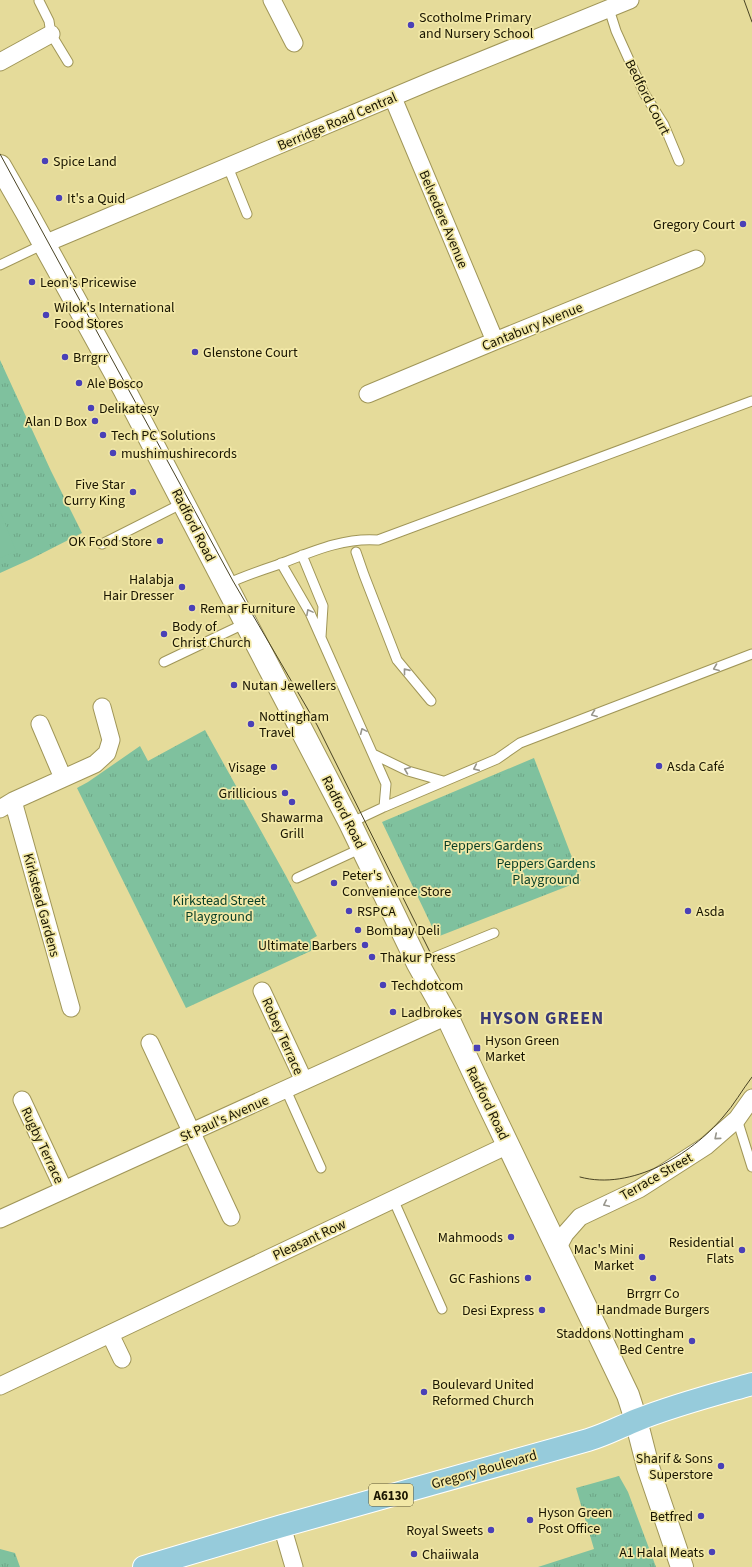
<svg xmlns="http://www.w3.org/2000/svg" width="752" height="1567" viewBox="0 0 752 1567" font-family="'Source Sans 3',sans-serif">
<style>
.grass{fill:url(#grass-tufts)}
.pitch{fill:#7fc19e}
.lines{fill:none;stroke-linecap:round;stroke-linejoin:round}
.lane-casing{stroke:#a09658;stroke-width:11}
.street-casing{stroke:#a09658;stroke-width:19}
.secondary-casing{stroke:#a09658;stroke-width:24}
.primary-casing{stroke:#fff;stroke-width:24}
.lane{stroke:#fff;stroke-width:9}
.street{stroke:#fff;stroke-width:17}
.secondary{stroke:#fff;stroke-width:22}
.primary{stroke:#96cbdb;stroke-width:22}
.tram{stroke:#494324;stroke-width:1}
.oneway{stroke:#98968c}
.poi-dot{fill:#4a40b7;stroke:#f2e8a7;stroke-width:1.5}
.labels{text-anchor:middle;stroke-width:3.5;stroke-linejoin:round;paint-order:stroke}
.shield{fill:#f2e8a7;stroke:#5a5432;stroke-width:1}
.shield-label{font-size:13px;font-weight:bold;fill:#191500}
.poi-label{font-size:14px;fill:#191500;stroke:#f2e8a7;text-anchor:start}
.street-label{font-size:14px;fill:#191500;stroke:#f2e8a7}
.park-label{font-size:14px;fill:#063d26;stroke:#f2e8a7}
.district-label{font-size:18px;font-weight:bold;letter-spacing:1px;fill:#3a3a76;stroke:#f2e8a7}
</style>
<defs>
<pattern id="grass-tufts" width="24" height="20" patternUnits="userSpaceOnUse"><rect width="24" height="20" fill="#7fc19e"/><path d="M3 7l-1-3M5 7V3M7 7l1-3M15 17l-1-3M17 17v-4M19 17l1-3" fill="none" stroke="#6da586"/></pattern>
</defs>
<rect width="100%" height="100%" fill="#e5db9a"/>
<path class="grass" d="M0,360l51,111 31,62 -51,26 -31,14z
M205,730l81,146 31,60 -7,4 5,9 -129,59 -109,-220 11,-6 52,-36 8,15z
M534,758l47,123 -144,56 -55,-115z
M619,1476l9,16 28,75h-118l56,-18 -18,-61z
M0,1549l15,4 5,14h-20z"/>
<path class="pitch" d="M0,511l16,40 -16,7z"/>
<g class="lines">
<defs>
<path id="lane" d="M39,1l10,20 2,13 17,28
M609,9l7,22 28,62 20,32 15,36
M228,167l19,47
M0,265l44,-21
M102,544l81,-41
M356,552l8,23 33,85 34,41
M302,555l21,51 -2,31
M281,563l29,50 76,171 -2,23
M225,585c16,-8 34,-14 52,-20 32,-12 66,-28 101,-25l374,-139
M164,662l82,-39
M373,754l35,17 35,10
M350,823l34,-16 113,-48 23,-16 232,-89
M297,878l65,-30
M418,964l76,-31
M286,1090l35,78
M737,1119l15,48
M393,1199l49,110"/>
<path id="street" d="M272,0l22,43
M0,62l51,-28
M393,98l102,243
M44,244l387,-163 199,-81
M368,394l127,-53 201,-82
M40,724l23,54
M13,801l58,207
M0,809l13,-8 82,-37 12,-11 4,-13 -9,-33
M262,991l42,90
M150,1043l81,174
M22,1100l42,90
M0,1219l447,-203
M558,1247l7,-13 15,-17 59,-28 67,-43 31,-27 15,-21
M110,1334l12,25
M0,1386l508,-241
M282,1526l12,41"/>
<path id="secondary" d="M0,166l27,47 97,176 226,434 68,141 29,52 37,79 144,300 8,25 12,47 34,100"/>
<path id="primary" d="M144,1567l138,-41 306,-86c17,-5 32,-13 49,-20 37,-15 76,-25 115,-36"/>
</defs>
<use href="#lane" class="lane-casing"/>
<use href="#street" class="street-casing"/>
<use href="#secondary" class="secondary-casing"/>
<use href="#primary" class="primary-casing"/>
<use href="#lane" class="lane"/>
<use href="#street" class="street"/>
<use href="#secondary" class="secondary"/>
<use href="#primary" class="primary"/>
<path class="tram" d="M744,0l8,22
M0,154l233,427 84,144 116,233
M580,1177c51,14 111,-22 143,-60 11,-12 19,-27 29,-40"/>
</g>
<defs><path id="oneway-chevron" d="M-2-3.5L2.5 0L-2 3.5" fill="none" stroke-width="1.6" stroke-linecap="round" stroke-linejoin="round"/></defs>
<g class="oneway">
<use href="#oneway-chevron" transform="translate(309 612) rotate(-118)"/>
<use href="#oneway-chevron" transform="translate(716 668) rotate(159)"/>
<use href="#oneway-chevron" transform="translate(406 671) rotate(-129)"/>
<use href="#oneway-chevron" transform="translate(594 714) rotate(159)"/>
<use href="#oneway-chevron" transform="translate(363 731) rotate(-114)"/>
<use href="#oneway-chevron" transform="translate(476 768) rotate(156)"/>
<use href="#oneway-chevron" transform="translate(407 770) rotate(-158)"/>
<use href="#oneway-chevron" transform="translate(717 1137) rotate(140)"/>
<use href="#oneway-chevron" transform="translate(606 1204) rotate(155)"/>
</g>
<g class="poi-dot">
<circle cx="411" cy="25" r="4"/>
<circle cx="45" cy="161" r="4"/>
<circle cx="59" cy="198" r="4"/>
<circle cx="743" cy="224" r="4"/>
<circle cx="32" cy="282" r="4"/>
<circle cx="46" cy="315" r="4"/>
<circle cx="195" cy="352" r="4"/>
<circle cx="65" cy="357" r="4"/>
<circle cx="79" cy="383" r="4"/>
<circle cx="91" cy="408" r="4"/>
<circle cx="95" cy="421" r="4"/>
<circle cx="103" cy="435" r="4"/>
<circle cx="113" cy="453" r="4"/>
<circle cx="133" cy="492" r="4"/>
<circle cx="160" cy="541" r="4"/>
<circle cx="182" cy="587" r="4"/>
<circle cx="192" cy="608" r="4"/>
<circle cx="164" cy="634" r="4"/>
<circle cx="234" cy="685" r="4"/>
<circle cx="251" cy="724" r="4"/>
<circle cx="659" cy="766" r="4"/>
<circle cx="274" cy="767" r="4"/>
<circle cx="285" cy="793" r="4"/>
<circle cx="292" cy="802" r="4"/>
<circle cx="334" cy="883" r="4"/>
<circle cx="349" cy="911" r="4"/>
<circle cx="688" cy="911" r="4"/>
<circle cx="358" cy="930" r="4"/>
<circle cx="365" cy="945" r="4"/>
<circle cx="372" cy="957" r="4"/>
<circle cx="383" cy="985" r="4"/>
<circle cx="393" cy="1012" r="4"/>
<rect x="473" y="1044" width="8" height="8" rx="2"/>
<circle cx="511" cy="1237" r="4"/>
<circle cx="742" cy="1250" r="4"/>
<circle cx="642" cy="1257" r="4"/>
<circle cx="528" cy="1278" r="4"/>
<circle cx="653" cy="1278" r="4"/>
<circle cx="542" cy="1310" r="4"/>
<circle cx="692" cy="1341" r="4"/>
<circle cx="424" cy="1392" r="4"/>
<circle cx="721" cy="1466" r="4"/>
<circle cx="701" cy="1516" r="4"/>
<circle cx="530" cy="1520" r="4"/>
<circle cx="491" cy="1530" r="4"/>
<circle cx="712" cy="1552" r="4"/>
<circle cx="414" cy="1554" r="4"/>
</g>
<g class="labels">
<rect class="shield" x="369" y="1484" width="44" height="22" rx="3"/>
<g class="shield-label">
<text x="391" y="1500">A6130</text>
</g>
<g class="poi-label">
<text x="419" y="22">Scotholme Primary<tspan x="419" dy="16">and Nursery School</tspan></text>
<text x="53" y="166">Spice Land</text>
<text x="67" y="203">It's a Quid</text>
<text x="735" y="229" text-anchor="end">Gregory Court</text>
<text x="40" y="287">Leon's Pricewise</text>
<text x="54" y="312">Wilok's International<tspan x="54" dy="16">Food Stores</tspan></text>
<text x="203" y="357">Glenstone Court</text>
<text x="73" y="362">Brrgrr</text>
<text x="87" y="388">Ale Bosco</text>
<text x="99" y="413">Delikatesy</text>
<text x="87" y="426" text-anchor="end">Alan D Box</text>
<text x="111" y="440">Tech PC Solutions</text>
<text x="121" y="458">mushimushirecords</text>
<text x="125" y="489" text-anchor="end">Five Star<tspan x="125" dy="16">Curry King</tspan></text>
<text x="152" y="546" text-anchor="end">OK Food Store</text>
<text x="174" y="584" text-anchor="end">Halabja<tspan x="174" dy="16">Hair Dresser</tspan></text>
<text x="200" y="613">Remar Furniture</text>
<text x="172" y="631">Body of<tspan x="172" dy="16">Christ Church</tspan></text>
<text x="242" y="690">Nutan Jewellers</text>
<text x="259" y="721">Nottingham<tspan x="259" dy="16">Travel</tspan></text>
<text x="667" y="771">Asda Café</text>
<text x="266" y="772" text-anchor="end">Visage</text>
<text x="277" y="798" text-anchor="end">Grillicious</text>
<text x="292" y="822" text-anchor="middle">Shawarma<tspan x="292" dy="16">Grill</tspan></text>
<text x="342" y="880">Peter's<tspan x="342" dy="16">Convenience Store</tspan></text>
<text x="357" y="916">RSPCA</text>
<text x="696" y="916">Asda</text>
<text x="366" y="935">Bombay Deli</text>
<text x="357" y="950" text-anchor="end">Ultimate Barbers</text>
<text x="380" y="962">Thakur Press</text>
<text x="391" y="990">Techdotcom</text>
<text x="401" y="1017">Ladbrokes</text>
<text x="485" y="1045">Hyson Green<tspan x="485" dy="16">Market</tspan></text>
<text x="503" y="1242" text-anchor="end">Mahmoods</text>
<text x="734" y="1247" text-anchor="end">Residential<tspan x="734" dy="16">Flats</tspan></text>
<text x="634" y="1254" text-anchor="end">Mac's Mini<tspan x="634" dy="16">Market</tspan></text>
<text x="520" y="1283" text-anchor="end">GC Fashions</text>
<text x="653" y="1298" text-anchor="middle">Brrgrr Co<tspan x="653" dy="16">Handmade Burgers</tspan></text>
<text x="534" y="1315" text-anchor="end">Desi Express</text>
<text x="684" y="1338" text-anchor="end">Staddons Nottingham<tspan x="684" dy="16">Bed Centre</tspan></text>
<text x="432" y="1389">Boulevard United<tspan x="432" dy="16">Reformed Church</tspan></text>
<text x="713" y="1463" text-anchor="end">Sharif &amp; Sons<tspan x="713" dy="16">Superstore</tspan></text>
<text x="538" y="1517">Hyson Green<tspan x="538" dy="16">Post Office</tspan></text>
<text x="693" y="1521" text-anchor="end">Betfred</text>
<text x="483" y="1535" text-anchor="end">Royal Sweets</text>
<text x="704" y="1557" text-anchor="end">A1 Halal Meats</text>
<text x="422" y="1559">Chaiiwala</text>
</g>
<g class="street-label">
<text transform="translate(648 97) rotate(63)" y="5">Bedford Court</text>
<text transform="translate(337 121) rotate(-23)" y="5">Berridge Road Central</text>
<text transform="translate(444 219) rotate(67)" y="5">Belvedere Avenue</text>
<text transform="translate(532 326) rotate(-22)" y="5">Cantabury Avenue</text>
<text transform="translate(194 525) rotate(63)" y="5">Radford Road</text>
<text transform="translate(344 812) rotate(63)" y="5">Radford Road</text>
<text transform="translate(42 905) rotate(75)" y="5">Kirkstead Gardens</text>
<text transform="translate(283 1036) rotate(66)" y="5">Robey Terrace</text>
<text transform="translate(488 1103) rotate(64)" y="5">Radford Road</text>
<text transform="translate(224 1118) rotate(-24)" y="5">St Paul's Avenue</text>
<text transform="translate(43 1145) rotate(65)" y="5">Rugby Terrace</text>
<text transform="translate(656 1176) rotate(-30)" y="5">Terrace Street</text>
<text transform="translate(309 1239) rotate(-25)" y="5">Pleasant Row</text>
<text transform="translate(484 1469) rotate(-16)" y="5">Gregory Boulevard</text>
</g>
<g class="park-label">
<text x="493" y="850">Peppers Gardens</text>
<text x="546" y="868">Peppers Gardens<tspan x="546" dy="16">Playground</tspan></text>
<text x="219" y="905">Kirkstead Street<tspan x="219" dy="16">Playground</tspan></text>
</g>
<g class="district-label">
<text x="542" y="1024">HYSON GREEN</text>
</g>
</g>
</svg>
